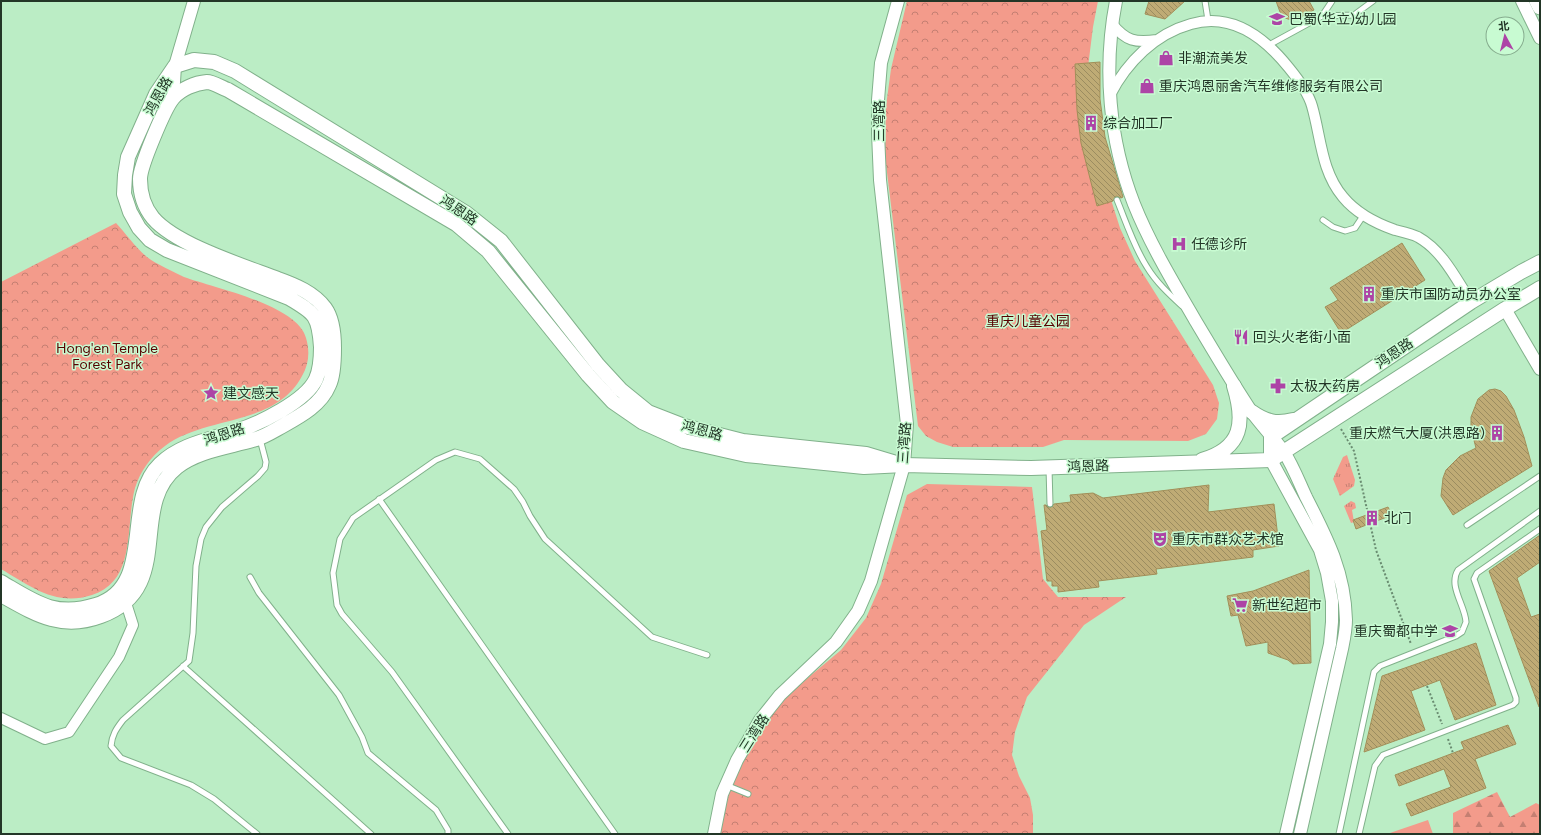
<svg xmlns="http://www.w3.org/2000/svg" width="1541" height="835" viewBox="0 0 1541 835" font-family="Figtree,'Noto Sans SC',sans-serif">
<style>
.grass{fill:url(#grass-tufts)}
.forest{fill:url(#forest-firs)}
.park{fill:url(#park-crowns)}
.pitch{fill:#f39b8b}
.building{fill:url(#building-back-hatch);stroke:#a28f59}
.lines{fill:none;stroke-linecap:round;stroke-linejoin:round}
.service-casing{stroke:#81b18b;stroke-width:7}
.minor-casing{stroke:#81b18b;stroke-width:12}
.tertiary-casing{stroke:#81b18b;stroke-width:14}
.secondary-casing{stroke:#81b18b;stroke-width:16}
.primary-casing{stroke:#81b18b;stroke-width:17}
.path{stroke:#6a8c71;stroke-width:2;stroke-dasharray:2 2;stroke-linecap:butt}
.service{stroke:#fff;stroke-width:5}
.minor{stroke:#fff;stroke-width:10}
.tertiary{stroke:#fff;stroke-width:12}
.secondary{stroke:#fff;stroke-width:14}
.primary{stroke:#fff;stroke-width:15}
.labels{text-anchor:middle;stroke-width:3;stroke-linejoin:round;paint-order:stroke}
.poi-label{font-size:14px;fill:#233627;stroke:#c8fbd2;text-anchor:start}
.street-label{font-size:14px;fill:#233627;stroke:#c8fbd2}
.park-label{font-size:14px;fill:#570100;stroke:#c8fbd2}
</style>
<defs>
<pattern id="grass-tufts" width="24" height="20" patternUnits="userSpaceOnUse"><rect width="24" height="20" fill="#f39b8b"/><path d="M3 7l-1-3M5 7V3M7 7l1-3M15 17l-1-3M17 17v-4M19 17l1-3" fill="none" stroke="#c47f72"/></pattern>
<pattern id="forest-firs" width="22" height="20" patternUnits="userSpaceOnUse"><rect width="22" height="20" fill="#f39b8b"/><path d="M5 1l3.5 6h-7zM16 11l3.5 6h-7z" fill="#c47f72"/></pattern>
<pattern id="park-crowns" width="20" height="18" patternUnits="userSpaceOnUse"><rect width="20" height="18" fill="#f39b8b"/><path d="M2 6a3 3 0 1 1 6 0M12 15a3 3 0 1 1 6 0" fill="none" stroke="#c47f72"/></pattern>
<pattern id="building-back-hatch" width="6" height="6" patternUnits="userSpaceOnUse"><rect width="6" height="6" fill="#bfab75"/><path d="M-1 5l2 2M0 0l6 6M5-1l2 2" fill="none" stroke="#9b8c60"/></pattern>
</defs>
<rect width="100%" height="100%" fill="#bbedc5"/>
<path class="grass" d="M1347,455l8,25 -1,6 -14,10 -7,-17 10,-22z
M1351,501l4,2 1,5 -4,2 2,12 -3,1 -7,-17z"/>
<path class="forest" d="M1497,792l13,25 26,-14 4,2 -1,29h-86v-21z"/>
<path class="park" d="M907,1h191l-5,26 -5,40 19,120 13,41 15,33 78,124 6,18 -2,16 -11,15 -18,7 -124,-1 -21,7h-90l-16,-5 -11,-6 -8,-10 -33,-270 1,-50 5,-37z
M116,223c10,11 20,25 31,34 9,7 27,15 37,20 30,11 114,28 122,61 4,13 3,26 -4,38 -27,51 -96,39 -137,70 -14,10 -25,26 -30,42 -10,37 2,93 -43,107 -36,12 -62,-9 -91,-26v-287z
M927,484l105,3 11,92 15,18h68l-42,28 -57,72 -12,35 -3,23 7,21 11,22 3,17v19h-314l8,-37 14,-35 22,-40 21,-24 57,-48 25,-32 15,-34 26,-89z"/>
<path class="pitch" d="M1428,820l5,14h-46z"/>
<path class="building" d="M1149,1h36l-20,18 -20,-5z
M1276,1h33l5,9 -15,8 -6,2 -5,-1 -5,-2 -3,-5z
M1100,62v37l5,38 18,60 -2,1 -5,-2 -3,5 -16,5 -16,-63 -4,-33 -2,-46z
M1402,243l23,37 -84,53 -16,-26 13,-7 -8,-12z
M1495,389l6,2 5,5 8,14 10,27 8,29 -79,49 -12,-19 2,-18 3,-8 14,-14 16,-8 -5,-19v-12l7,-18 11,-9z
M1209,485l-1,27 66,-8 5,42 -26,4v7l-97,12 1,5 -59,7 1,6 -41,5v-6h-6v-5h-5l-6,-50 6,-1 -3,-25h2l2,2 2,1 4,-4 17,-2 -1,-7 23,-2 10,5z
M1388,507l4,8 -36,14 -3,-9z
M1540,535v27l-23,16 14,39 9,-3v93h-1l-50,-136z
M1309,570l2,93 -18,1 -5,-4 -20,-7v-11l-22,4 -8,-31 -7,1 -4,-20 26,-5z
M1476,643l20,62 -41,15 -15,-40 -29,11 14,39 -61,22 18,-76z
M1508,725l8,19 -41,15 11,29 -75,28 -5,-12 45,-17 -7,-18 -45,17 -4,-11 69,-26 -3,-7z"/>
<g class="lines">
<defs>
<path id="service" d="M1205,1l3,19
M1322,16l32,-1 19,-14
M1269,45l53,-29 10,-15
M1117,200c9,22 17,47 30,67 9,15 22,27 35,39
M1323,220l10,7 12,4 10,-3 8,-12
M1049,468l1,36
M379,499l236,335
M1467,525l73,-49
M250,577l9,16 80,102 23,42 6,16 68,57 12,20v4
M183,666l188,168
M726,785l22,9
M257,834l-43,-35 -23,-14 -70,-27 -10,-12c1,-11 5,-17 12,-26l66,-59 4,-28 3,-67 5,-27 5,-12 16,-20 36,-31 7,-8 1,-6 -6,-23
M508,834l-116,-162 -50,-58 -5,-9 -4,-32 7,-34 13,-21 83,-58 19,-8 25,7 34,30 9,13 7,14 15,23 107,98 55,18
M1339,834l35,-162 6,-6 76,-30 6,-4 4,-10c-1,-17 -18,-36 -8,-52l82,-59
M1359,834l16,-68 8,-11 130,-50 3,-3v-4l-42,-119 3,-6 63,-44"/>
<path id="minor" d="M1112,24c14,17 23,19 45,16
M1110,95c17,-33 45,-61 81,-71 41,-12 74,14 98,44 9,11 19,24 23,38 9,31 9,65 31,91 14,17 32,26 52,33 8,2 17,4 23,7 25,14 38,42 53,65
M1,718l44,21 24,-7 50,-75 14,-32 -7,-22"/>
<path id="tertiary" d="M1116,1c-13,67 -7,139 18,203 16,40 39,78 61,116 18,30 36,61 56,91 10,14 23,27 33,41 9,14 15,30 22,45 21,41 39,76 40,123 0,10 -2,19 -4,29l-42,185
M1522,1l18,37
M173,98l2,-32 19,-65
M1505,309l35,60
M1271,460l49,90 7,23 5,28v21l-2,22 -44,190
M714,834l8,-40 15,-34 23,-40 20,-25 56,-53 22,-31 13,-30 33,-116 3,-41 -27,-244 -2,-47v-33l3,-37 17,-62"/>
<path id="secondary" d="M1252,412c14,10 25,12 41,8
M1202,460c41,-12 43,-38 32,-74
M1271,460v-23l200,-135 50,-30 19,-10
M1,582c34,20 54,36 95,23 61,-19 25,-104 64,-141 21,-20 49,-24 76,-33 23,-7 70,-30 80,-52 4,-9 5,-22 5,-32 -2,-31 -6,-34 -32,-49l-122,-48 -17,-10 -11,-12 -9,-16 -6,-18 1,-19 3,-18 28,-63 19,-28 19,-6 20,2 21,9 231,142 35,28 97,124 23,25 27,22 36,14 59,15 123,13 30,9
M1,595c34,19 60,36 100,21 76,-28 26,-109 76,-149 22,-17 53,-20 79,-28 7,-2 14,-6 21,-10 19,-11 43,-22 52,-44 4,-8 5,-28 5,-37 0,-13 -1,-29 -9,-40 -11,-15 -30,-23 -47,-29 -34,-13 -102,-34 -125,-61 -9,-11 -13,-25 -13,-39 0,-13 25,-72 33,-81 8,-9 22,-15 34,-16 6,0 15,6 21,8l228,134 32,27 100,124 25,27 29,20 42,19 62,14 118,12 40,-2 127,3 240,-8 234,-151 35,-21"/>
<path id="primary" d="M1537,1l3,6"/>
</defs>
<use href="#service" class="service-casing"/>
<use href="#minor" class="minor-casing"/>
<use href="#tertiary" class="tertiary-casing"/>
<use href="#secondary" class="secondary-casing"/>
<use href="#primary" class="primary-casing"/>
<path class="path" d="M1341,429l13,22 22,99 35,94
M1427,686l15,38
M1448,739l5,14"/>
<use href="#service" class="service"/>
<use href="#minor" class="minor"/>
<use href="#tertiary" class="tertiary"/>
<use href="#secondary" class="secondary"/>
<use href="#primary" class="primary"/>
</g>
<defs>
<symbol id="school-bare" viewBox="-9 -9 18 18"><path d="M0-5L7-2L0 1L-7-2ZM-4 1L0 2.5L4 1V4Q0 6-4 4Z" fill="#ad44a6" stroke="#c8fbd2" stroke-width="2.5" paint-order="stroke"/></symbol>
<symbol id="shop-bare" viewBox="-9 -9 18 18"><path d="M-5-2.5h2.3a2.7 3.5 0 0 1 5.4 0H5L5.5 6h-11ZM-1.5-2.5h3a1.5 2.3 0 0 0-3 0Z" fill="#ad44a6" stroke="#c8fbd2" stroke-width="2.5" paint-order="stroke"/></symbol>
<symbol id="building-bare" viewBox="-9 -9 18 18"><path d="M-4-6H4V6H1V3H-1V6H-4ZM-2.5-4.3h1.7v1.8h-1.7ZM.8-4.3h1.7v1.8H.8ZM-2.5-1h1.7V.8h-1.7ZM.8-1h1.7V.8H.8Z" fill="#ad44a6" stroke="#c8fbd2" stroke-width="2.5" paint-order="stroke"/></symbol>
<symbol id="hospital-bare" viewBox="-9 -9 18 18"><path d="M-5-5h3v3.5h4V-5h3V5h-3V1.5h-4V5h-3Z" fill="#ad44a6" stroke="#c8fbd2" stroke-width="2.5" paint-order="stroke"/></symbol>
<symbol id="restaurant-bare" viewBox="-9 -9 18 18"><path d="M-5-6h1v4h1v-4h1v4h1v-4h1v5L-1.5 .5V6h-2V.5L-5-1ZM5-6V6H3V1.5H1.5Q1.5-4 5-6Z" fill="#ad44a6" stroke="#c8fbd2" stroke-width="2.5" paint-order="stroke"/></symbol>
<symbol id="pharmacy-bare" viewBox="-9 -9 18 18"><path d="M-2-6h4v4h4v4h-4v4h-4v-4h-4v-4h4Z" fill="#ad44a6" stroke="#c8fbd2" stroke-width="2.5" paint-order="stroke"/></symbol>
<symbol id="sight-bare" viewBox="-9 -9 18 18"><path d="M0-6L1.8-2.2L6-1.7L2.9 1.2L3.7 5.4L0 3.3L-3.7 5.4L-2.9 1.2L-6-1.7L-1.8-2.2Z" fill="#ad44a6" stroke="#c8fbd2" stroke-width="2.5" paint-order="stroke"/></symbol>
<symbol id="theatre-bare" viewBox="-9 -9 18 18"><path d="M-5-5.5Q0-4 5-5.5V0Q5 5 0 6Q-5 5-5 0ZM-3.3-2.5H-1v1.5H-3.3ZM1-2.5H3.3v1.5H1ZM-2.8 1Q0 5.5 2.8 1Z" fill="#ad44a6" stroke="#c8fbd2" stroke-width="2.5" paint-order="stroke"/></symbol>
<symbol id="supermarket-bare" viewBox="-9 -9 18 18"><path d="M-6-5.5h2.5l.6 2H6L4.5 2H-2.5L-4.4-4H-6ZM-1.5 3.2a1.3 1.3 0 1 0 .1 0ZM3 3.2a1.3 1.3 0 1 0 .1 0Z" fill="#ad44a6" stroke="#c8fbd2" stroke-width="2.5" paint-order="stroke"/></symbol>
</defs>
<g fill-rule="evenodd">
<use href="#school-bare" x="1266" y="8" width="22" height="22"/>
<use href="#shop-bare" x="1155" y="47" width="22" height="22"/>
<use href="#shop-bare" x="1136" y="75" width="22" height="22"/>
<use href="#building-bare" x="1080" y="112" width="22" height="22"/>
<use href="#hospital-bare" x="1168" y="233" width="22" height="22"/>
<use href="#building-bare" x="1358" y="283" width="22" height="22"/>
<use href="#restaurant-bare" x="1230" y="326" width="22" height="22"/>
<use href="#pharmacy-bare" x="1267" y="375" width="22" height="22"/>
<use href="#sight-bare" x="200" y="382" width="22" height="22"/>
<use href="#building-bare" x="1486" y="422" width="22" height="22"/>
<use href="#building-bare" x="1361" y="507" width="22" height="22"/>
<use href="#theatre-bare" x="1149" y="528" width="22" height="22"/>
<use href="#supermarket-bare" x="1229" y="594" width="22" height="22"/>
<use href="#school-bare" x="1439" y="620" width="22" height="22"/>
</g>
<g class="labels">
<g class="poi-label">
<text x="1289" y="24">巴蜀(华立)幼儿园</text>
<text x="1178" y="63">非潮流美发</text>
<text x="1159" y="91">重庆鸿恩丽舍汽车维修服务有限公司</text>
<text x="1103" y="128">综合加工厂</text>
<text x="1191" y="249">任德诊所</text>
<text x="1381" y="299">重庆市国防动员办公室</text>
<text x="1253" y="342">回头火老街小面</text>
<text x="1290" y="391">太极大药房</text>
<text x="223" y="398">建文感天</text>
<text x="1485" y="438" text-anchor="end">重庆燃气大厦(洪恩路)</text>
<text x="1384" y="523">北门</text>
<text x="1172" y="544">重庆市群众艺术馆</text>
<text x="1252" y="610">新世纪超市</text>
<text x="1438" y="636" text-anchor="end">重庆蜀都中学</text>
</g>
<g class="street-label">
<text transform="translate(158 96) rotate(-61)" y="5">鸿恩路</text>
<text transform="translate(879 121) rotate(-90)" y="5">三湾路</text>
<text transform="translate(459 210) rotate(34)" y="5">鸿恩路</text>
<text transform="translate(1394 353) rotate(-34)" y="5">鸿恩路</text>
<text transform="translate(702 430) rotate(15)" y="5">鸿恩路</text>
<text transform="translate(224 434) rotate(-18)" y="5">鸿恩路</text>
<text transform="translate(904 443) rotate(-86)" y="5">三湾路</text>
<text transform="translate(1088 466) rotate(-2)" y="5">鸿恩路</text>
<text transform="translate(754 733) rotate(-58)" y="5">三湾路</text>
</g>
<g class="park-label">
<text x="1028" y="326">重庆儿童公园</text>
<text x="107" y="353">Hong'en Temple<tspan x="107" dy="16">Forest Park</tspan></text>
</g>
</g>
<rect width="1541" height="835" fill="none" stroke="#233627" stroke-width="4"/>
<g transform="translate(1505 36) rotate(353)"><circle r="19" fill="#c8fbd2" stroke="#86ac8e"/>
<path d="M0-3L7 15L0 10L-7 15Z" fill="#ad44a6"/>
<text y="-6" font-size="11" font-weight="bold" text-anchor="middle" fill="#233627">北</text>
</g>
</svg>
